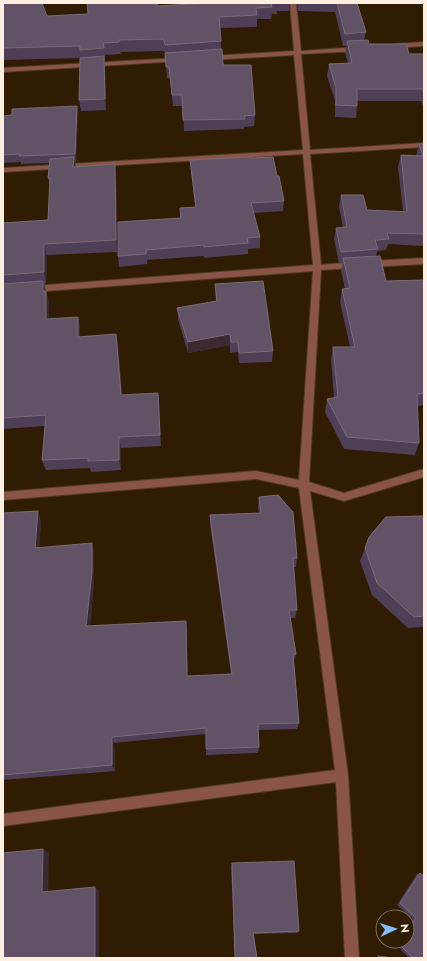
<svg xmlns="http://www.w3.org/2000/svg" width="427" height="961" viewBox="0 0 427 961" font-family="Jost,sans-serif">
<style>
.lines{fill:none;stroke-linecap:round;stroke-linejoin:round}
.minor-casing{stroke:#4c3a22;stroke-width:2}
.minor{fill:#8b5448;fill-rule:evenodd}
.wall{fill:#4e3f57}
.shaded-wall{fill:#3a292f}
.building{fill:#615266;stroke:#796b79}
</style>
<rect width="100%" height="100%" fill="#2f1c03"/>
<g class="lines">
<defs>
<path id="minor" d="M290,3h6l5,48 57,-4 3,2 -3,2 -57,3 9,96 114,-7v4l-114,7 11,111 33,-3 4,3 -4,3 -33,2 -12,212 35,11 80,-24v8l-80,24 -34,-10 38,284 11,183h-14l-9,-176 -333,44v-12l332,-44 -36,-282 -43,-9 -253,21v-8l253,-21 43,9 14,-209 -280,21 -4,-3 4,-3 280,-21 -10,-111 -300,18v-4l300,-18 -9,-95 -84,5 -3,-2 3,-2 84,-5z
M424,42v4l-30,2 -3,-2 3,-2z
M178,58l3,2 -1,1 -177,11v-4z
M424,258v6l-54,3 -4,-3 4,-3z"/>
</defs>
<use href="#minor" class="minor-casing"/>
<use href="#minor" class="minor"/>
</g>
<path class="wall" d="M3,3l44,13 41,-2 -1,-11h70v3l50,-3h83l-1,8h-12v3h-5l-1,5h-14v8l-37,1 1,13v8l2,16 32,50 -1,11 -10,1v2l-60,2 -1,-25h-10l-3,-28h-3l-2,-26 -2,-1 -43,1 1,2 -16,1v5h-1l1,7 1,43 -25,1 -2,-11 1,-42 -77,2z
M297,3h60l9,29 -2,8 5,4 40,10h15v55l-3,-8h-64v5l-1,12 -21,-1v-17l-8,-24 2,-12 19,-1 -3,-10 1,-7h-3l-8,-34 -37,-1z
M77,106l1,8 -2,48h-1v4l41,10 1,76 -70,3 -1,28 -2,1 5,19v16l29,-2 2,12v8l36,-3 2,11 4,50 37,9 2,42 -40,2v22l-30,2 -1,-4 -44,2 -4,-10 3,-34 -42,3v-206l45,-3 2,-33 -2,-9 1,-15 -28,1v-2l-18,1v-47l9,-1z
M419,144h5v102l-36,-2 -2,6 -9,1 -1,5 10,25 38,-1v125l-7,1 2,37 -4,12 -71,-6 -19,-37 2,-13 7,-1 -3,-38 2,-13h17l-10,-45 2,-13h3l-4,-18 2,-8h-4l-5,-24 2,-11 7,-1 -4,-20 2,-12 26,15 36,1 -5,-44 3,-12 15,1z
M252,158l25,18 7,25 -1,10 -29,2 6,24v11l-12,1v5l-44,4v-2l-57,4v4l-28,3 -1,-11 62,-38v-10l15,-1 -4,-36 -1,-11z
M215,284l58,67 -1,11 -33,1 -1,-11 -8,1v-8l-42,8 -10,-34 -1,-11 39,-7z
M259,497l38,61 -1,9h-3l4,43 -2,8h-5l6,36 -2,7 5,62 -2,6 -39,1 1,17 -1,6 -52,2v-21l-92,9 1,28 -112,9v-267l38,8 -2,27 55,4v30l-4,44 96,-5 2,55 43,-2 -21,-150v-9l49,-2 -1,-6z
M424,516v111l-16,1 -36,-33 -12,-34 5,-13z
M232,863l67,68 -2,2 -43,1 3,24h-22l-4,-91z
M420,873l4,85h-15l-13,-14 2,-3h9v-13l6,-9 -16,-14 20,-31z"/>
<path class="shaded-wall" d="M104,56l1,11 1,43 -1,-11z
M77,106l1,8 -2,48 -1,-8z
M74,157l2,12 -3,-2z
M115,164l1,12 1,76 -1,-12z
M44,244l3,11 -1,28 -2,-11z
M43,281l6,22v28l-3,-12 -3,-28z
M78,317l2,12v19l-2,-11z
M116,334l2,11 4,61 -1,-11z
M230,334v11l-42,8v-11z
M158,393l1,11 2,42 -1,-11z
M119,437l2,11v22l-2,-10z
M38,511l3,10 -2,36 -4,-9z
M92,543l2,9v30l-5,52 -3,-8z
M186,621v8l2,54 -1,-7z
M112,737l2,6 1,28 -3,-6z
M43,849l6,4 -1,42 -6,-3z
M95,887l4,4v67h-4z"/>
<path class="building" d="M3,3h39l5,13 41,-2 -1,-11h70v3l51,-3h63l1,4 -16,1 1,7 -38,2 2,24 -56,4 -1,-5 -2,-1 -43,1v2l-16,1 1,5 -24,2v-4l-77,2z
M337,3h20l9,29 -21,2z
M368,40l1,4h37l3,10h15v36v-1h-67v17l-21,-1v-17l-7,-24 23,-1 -5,-22z
M222,49l1,16h28l4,50 -11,1 1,3 -62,1 -1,-25h-10l-3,-28h-3l-1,-14z
M104,56l1,43 -26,1 1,-42z
M77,106l-2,48 -56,2 1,-2 -17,1v-39l9,-1v-6z
M419,144h5v90l-37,-1 2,6 -14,1 3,9 -37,3 -5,-24 11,-1 -6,-32h22l4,15 40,2 -6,-57 22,1z
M74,157l-1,10 42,-3 1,76 -72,4v28l-41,3v-52l45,-3 2,-42h-2l2,-19z
M251,157l1,1 21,-1 4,19h2l5,25 -33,2 9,34 -13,1 1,5 -44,4v-2l-58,5v4l-28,2v-34l63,-4 -1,-10 16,-1 -6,-47z
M380,256l6,25 38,-1v113l-7,1 2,49 -72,-6 -20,-38 11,-2 -5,-50h22l-13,-58 8,-1 -7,-30z
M43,281v10h3v28l32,-2v20l38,-3 5,61 37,-2 2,42 -41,2v23l-31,1v-3l-46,2 4,-45 -43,3v-134z
M263,281l10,70 -34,2 -1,-11h-7l-1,-8 -42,8 -11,-34 40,-7 -2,-17z
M278,495l15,17 4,46h-4l4,52h-8l7,44h-3l6,69 -41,1 1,23 -53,2v-21l-94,9v28l-109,10v-262l35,-2 -3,37 57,-5v30l-6,53 100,-5 1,55 45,-2 -22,-159 51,-2 -2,-16z
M424,516v100l-10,1 -37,-34 -12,-35 4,-11 17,-20z
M43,849l-1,43 53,-5v71h-92v-105z
M294,861l5,70 -46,2 4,25h-22l-3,-95z
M420,873l4,3v82h-11l-15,-15 2,-2h7v-10l9,-13 -16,-15z
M378,956l15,2h-15z"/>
<rect width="427" height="961" fill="none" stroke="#fdf0e1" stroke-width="8"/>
<g transform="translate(395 929) rotate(86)"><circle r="19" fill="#2f1c03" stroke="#81715c"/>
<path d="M0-3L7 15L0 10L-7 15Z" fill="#84bcfb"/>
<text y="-6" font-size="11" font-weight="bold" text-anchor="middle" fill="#fdf0e1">N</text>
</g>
</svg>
